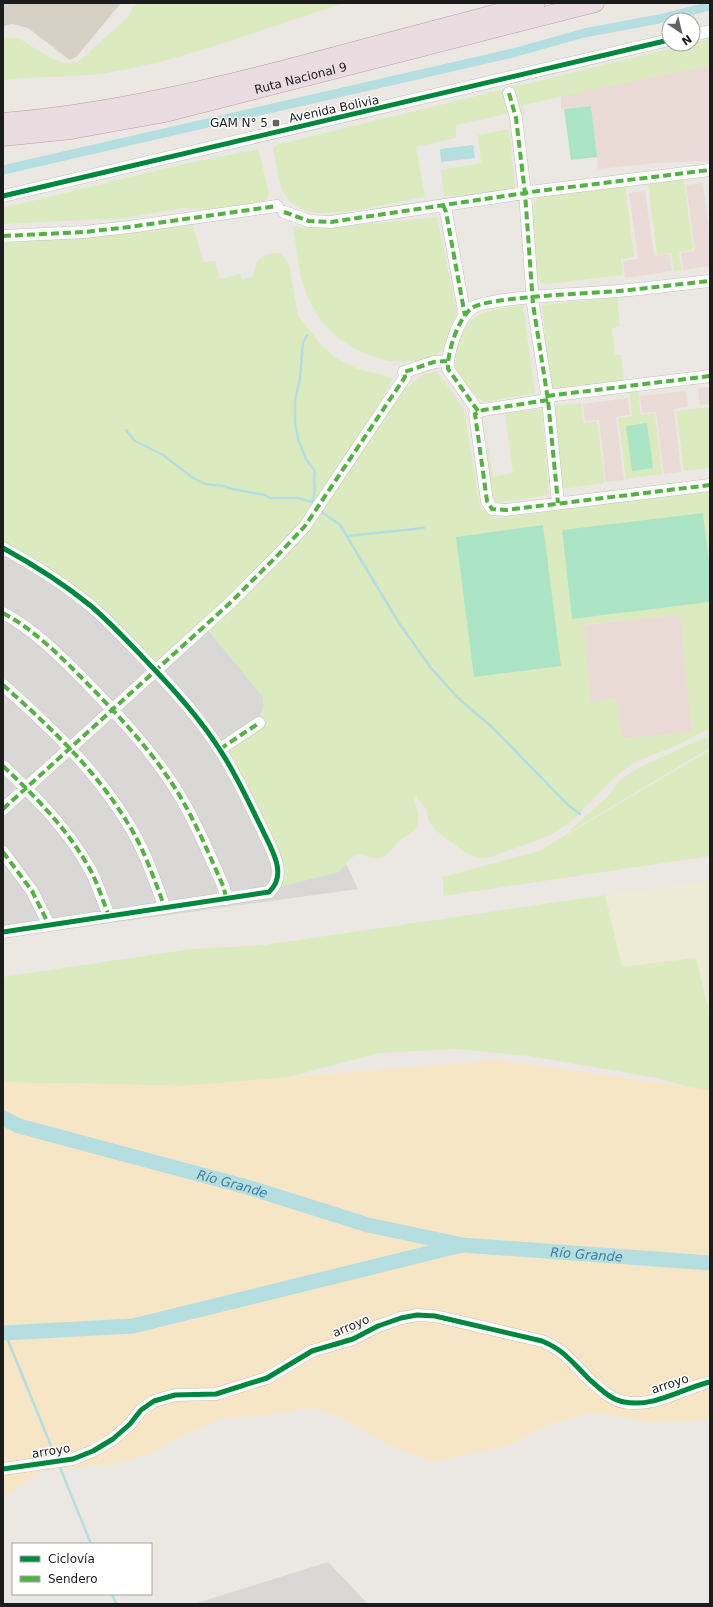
<svg xmlns="http://www.w3.org/2000/svg" width="713" height="1607" viewBox="0 0 713 1607" font-family="'DejaVu Sans',sans-serif">
<style>
.residential{fill:#dad8d6}
.military{fill:#eadbd7}
.construction{fill:#d5d2c5}
.farmland{fill:#edead6}
.grass{fill:#dceac0;fill-rule:evenodd}
.sand{fill:#f6e6c6}
.pitch{fill:#ace5c5}
.water{fill:#b5dee0}
.lines{fill:none;stroke-linecap:round;stroke-linejoin:round}
.stream{stroke:#b5dee0;stroke-width:2.5}
.canal{stroke:#b5dee0;stroke-width:9}
.river{stroke:#b5dee0;stroke-width:15}
.minor-casing{stroke:#c3c2c0;stroke-width:13}
.highway-casing{stroke:#c29aaa;stroke-width:19}
.minor{stroke:#fcfcfb;stroke-width:12}
.highway{stroke:#e9dde1;stroke-width:18}
.quiet{stroke:#55b145;stroke-width:4;stroke-dasharray:8 4;stroke-linecap:butt}
.cycleway-casing{stroke:#fff;stroke-width:8}
.cycleway{stroke:#00873e;stroke-width:5}
.poi-dot{fill:#646362;stroke:#fff;stroke-width:1.5}
.labels{text-anchor:middle;stroke-width:3;stroke-linejoin:round;paint-order:stroke}
.street-label{font-size:12px;fill:#1c1c1c;stroke:#fff}
.poi-label{font-size:12px;fill:#1c1c1c;stroke:#fff;text-anchor:end}
.water-label{font-size:13px;font-style:italic;fill:#3f7ca0;stroke:#fff}
</style>
<rect width="100%" height="100%" fill="#ebe8e4"/>
<path class="residential" d="M3,461l199,162 70,84 86,182 -355,49z
M328,1562l40,42h-174z"/>
<path class="military" d="M710,65v96l-53,2 -59,6 -7,-63 -30,3v-13z
M703,183l7,54v29l-27,4 -2,-17 14,-2 -9,-66z
M645,191l9,65 15,-2 3,17 -47,7 -2,-17 15,-2 -9,-66z
M710,387v17l-10,1 -2,-17z
M686,391l2,16 -14,2 7,63 -17,2 -8,-62 -14,1 -2,-17z
M628,398l2,17 -14,2 8,63 -18,2 -7,-62 -14,1 -2,-17z
M681,614l11,118 -70,7 -32,-37 -6,-77z"/>
<path class="construction" d="M3,3h118l-45,54 -6,3 -42,-32 -16,-4 -9,2z"/>
<path class="farmland" d="M710,881v128h-2l-12,-51 -74,9 -17,-72z"/>
<path class="grass" d="M137,3h208c-77,23 -159,58 -239,70 -34,5 -69,3 -103,7v-43l17,2 31,19 14,5 13,-1 52,-47 2,-8z
M710,39v26l-187,40 1,10 -6,1 -8,-3 -54,12v13l-40,9 9,50c-30,5 -86,20 -115,15 -10,-2 -19,-8 -25,-17 -8,-13 -8,-31 -12,-46l3,-4z
M509,129l6,59 -44,7 -27,1 -3,-26 40,-7 -3,-28z
M254,150h3l3,5 9,39 -3,6 -7,3 -43,7 -34,-2 -57,10 -122,6v-16l185,-45z
M684,179l9,71 -14,2 3,18 -8,2 -3,-19 -14,2 -9,-71z
M625,185l9,72 -13,2 2,16 -76,9 -6,-1 -3,-5c-2,-21 -11,-60 -2,-78l6,-3z
M437,217l20,95 -13,35 -7,9 -13,5h-36l-25,-8 -24,-14 -17,-17 -14,-23 -7,-21 -8,-51 54,-1z
M193,225l10,37 12,-1 5,18 20,-5 2,5 11,-3c2,-15 9,-24 26,-23l6,5 4,7 9,50 23,30 15,13 19,10 38,10 -12,23 -80,123 -24,26 -88,84 -33,28 -34,-34 -119,-86v-298l22,-6 93,-3z
M617,297l3,30 -8,1 3,27h6l3,27 -74,7 -8,-84z
M523,305l12,88 -50,9c-27,-16 -38,-40 -23,-68 4,-8 9,-14 16,-19 9,-6 34,-8 45,-10z
M436,371l18,23 10,16 16,97 10,9 9,2 211,-28v78l-7,-55 -141,18 10,88 138,-17v126l-32,17 -45,18 -18,14 -43,44 -23,15 -61,22h-11l-13,-6 -29,-22 -7,-10 -1,-10 -9,-11 -2,-5 -3,5c4,11 10,22 0,32 -4,4 -9,5 -13,9 -17,19 -16,22 -42,14l-7,4 -12,14 -60,15 4,-11 -62,-135c14,-8 36,-17 42,-32 1,-4 0,-8 0,-12l-57,-70 82,-75 29,-30 9,-19 76,-112 22,-17zM680,614l12,118 -70,7 -6,-41 -26,4 -6,-77z
M638,390l3,25 14,-2 7,61 -36,5 -8,-61 14,-2 -3,-25z
M581,403l2,20 14,-2 8,62 -42,6 -11,-83z
M710,407v61l-26,3 -8,-60z
M542,409l7,86 -52,8 -4,-2 -11,-53 7,-1 4,30 20,-4 -8,-60z
M710,735v13l-144,86 42,-38 12,-16 18,-12z
M710,750v106l-267,40v-19l96,-26z
M605,895l17,72 74,-9 12,51h2v87l-31,-12 -22,-6 -128,-22 -73,-7 -77,4 -132,35 -175,-5 -69,3v-109l188,-28 73,-4z"/>
<path class="sand" d="M497,1060l213,30v328l-24,4h-44l-28,-7 -24,-2 -37,10 -46,23 -74,16 -45,-17 -52,-30 -24,-7 -62,9h-23l-41,17 -38,21 -43,10 -65,6 -37,27v-416l178,4z"/>
<path class="pitch" d="M591,106l6,51 -26,3 -7,-51z
M647,423l6,45 -21,3 -6,-45z
M703,513l7,55v34l-138,17 -10,-89z
M543,525l18,141 -87,11 -18,-140z"/>
<path class="water" d="M473,145l2,13 -34,4 -1,-13z"/>
<g class="lines">
<path class="stream" d="M126,430l9,11 28,14 30,23 12,6 19,2 8,3 33,6 5,3h28l14,4c6,-13 0,-18 3,-31l-9,-12 -8,-20 -3,-18v-21l5,-21 3,-36 4,-8
M322,512l18,13 59,98 32,45 26,29 36,31 75,77 12,9
M347,536l77,-8
M5,1333l51,125
M59,1465l32,79
M112,1594l4,10"/>
<path class="canal" d="M3,170l510,-117 71,-20 75,-14 51,-13"/>
<g class="river">
<path id="s1" d="M3,1118l16,8 228,61 121,38 90,19"/>
<path id="s2" d="M3,1333l130,-7 329,-81 248,18"/>
</g>
<defs>
<path id="minor" d="M693,35l17,-4
M509,93l7,25 9,75 8,111 15,96 10,103
M3,196l666,-156
M443,205l3,7 19,104
M284,212l25,9 22,1 207,-31 172,-21
M3,236l81,-4 45,-5 148,-21
M547,396l163,-20
M548,400l-65,10 -8,4 12,87 5,8 14,1 204,-25
M478,411l-30,-42c-1,-16 10,-51 24,-61 14,-11 123,-15 147,-17 31,-3 61,-7 91,-10
M3,548c31,17 61,36 88,58 22,19 42,41 62,62 25,26 48,52 67,82 16,24 28,51 41,77 9,20 28,47 8,65l-266,40
M3,613c30,16 55,41 79,65 32,33 64,66 89,104 22,33 37,70 53,106l2,11
M3,685c45,40 92,84 124,137 17,26 27,57 38,86
M220,749l39,-26
M3,766c33,31 66,65 88,105 7,14 12,30 18,45
M3,809l227,-206 48,-48 27,-29 100,-149 -1,-5 30,-10 13,-1
M3,852l29,39 17,34
M3,1469l70,-10 20,-8 20,-12 17,-15 11,-14 13,-9 21,-6 41,-1 51,-16 45,-27 41,-12 25,-13 23,-8 16,-3 18,1 107,25c22,9 30,21 47,38 10,9 22,21 35,23 30,6 59,-14 86,-20"/>
<g id="highway">
<path d="M3,122c96,-8 185,-28 279,-52 84,-22 169,-45 254,-67"/>
<path id="s3" d="M3,137l68,-7 94,-17 430,-110"/>
</g>
</defs>
<use href="#minor" class="minor-casing"/>
<use href="#highway" class="highway-casing"/>
<use href="#minor" class="minor"/>
<use href="#highway" class="highway"/>
<path class="quiet" d="M509,93l7,25 9,75 8,111 15,96 10,103
M443,205l3,7 19,104
M284,212l25,9 22,1 207,-31 172,-21
M3,236l81,-4 45,-5 148,-21
M547,396l163,-20
M548,400l-65,10 -8,4 12,87 5,8 14,1 204,-25
M478,411l-30,-42c-1,-16 10,-51 24,-61 14,-11 123,-15 147,-17 31,-3 61,-7 91,-10
M3,613c30,16 55,41 79,65 32,33 64,66 89,104 22,33 37,70 53,106l2,11
M3,685c45,40 92,84 124,137 17,26 27,57 38,86
M220,749l39,-26
M3,766c33,31 66,65 88,105 7,14 12,30 18,45
M3,809l227,-206 48,-48 27,-29 100,-149 -1,-5 30,-10 13,-1
M3,852l29,39 17,34"/>
<defs>
<path id="cycleway" d="M3,196l666,-156
M3,548c31,17 61,36 88,58 22,19 42,41 62,62 25,26 48,52 67,82 16,24 28,51 41,77 9,20 28,47 8,65l-266,40
M3,1469l70,-10 20,-8 20,-12 17,-15 11,-14 13,-9 21,-6 41,-1 51,-16 45,-27 41,-12 25,-13 23,-8 16,-3 18,1 107,25c22,9 30,21 47,38 10,9 22,21 35,23 30,6 59,-14 86,-20"/>
</defs>
<use href="#cycleway" class="cycleway-casing"/>
<use href="#cycleway" class="cycleway"/>
</g>
<rect class="poi-dot" x="272" y="119" width="8" height="8" rx="2"/>
<g class="labels">
<g class="street-label">
<text dy="4" stroke="none"><textPath href="#s3" startOffset="304">Ruta Nacional 9</textPath></text>
<text transform="translate(334 109) rotate(-12)" y="4">Avenida Bolivia</text>
<text transform="translate(351 1326) rotate(-23)" y="4">arroyo</text>
<text transform="translate(670 1384) rotate(-18)" y="4">arroyo</text>
<text transform="translate(51 1451) rotate(-9)" y="4">arroyo</text>
</g>
<g class="poi-label">
<text x="268" y="127">GAM N° 5</text>
</g>
<g class="water-label">
<text dy="5" stroke="none"><textPath href="#s1" startOffset="239">Río Grande</textPath></text>
<text dy="5" stroke="none"><textPath href="#s2" startOffset="594">Río Grande</textPath></text>
</g>
</g>
<rect width="713" height="1607" fill="none" stroke="#1c1c1c" stroke-width="8"/>
<rect x="12" y="1543" width="140" height="52" fill="#ffffff" stroke="#a4a4a4"/>
<rect x="20" y="1556" width="20" height="6" fill="#00873e" stroke="#a4a4a4"/>
<text x="48" y="1563" font-size="12" fill="#1c1c1c">Ciclovía</text>
<rect x="20" y="1576" width="20" height="6" fill="#55b145" stroke="#a4a4a4"/>
<text x="48" y="1583" font-size="12" fill="#1c1c1c">Sendero</text>
<g transform="translate(681 32) rotate(145)"><circle r="19" fill="#ffffff" stroke="#a4a4a4"/>
<path d="M0-3L7 15L0 10L-7 15Z" fill="#646362"/>
<text y="-6" font-size="11" font-weight="bold" text-anchor="middle" fill="#1c1c1c">N</text>
</g>
</svg>
